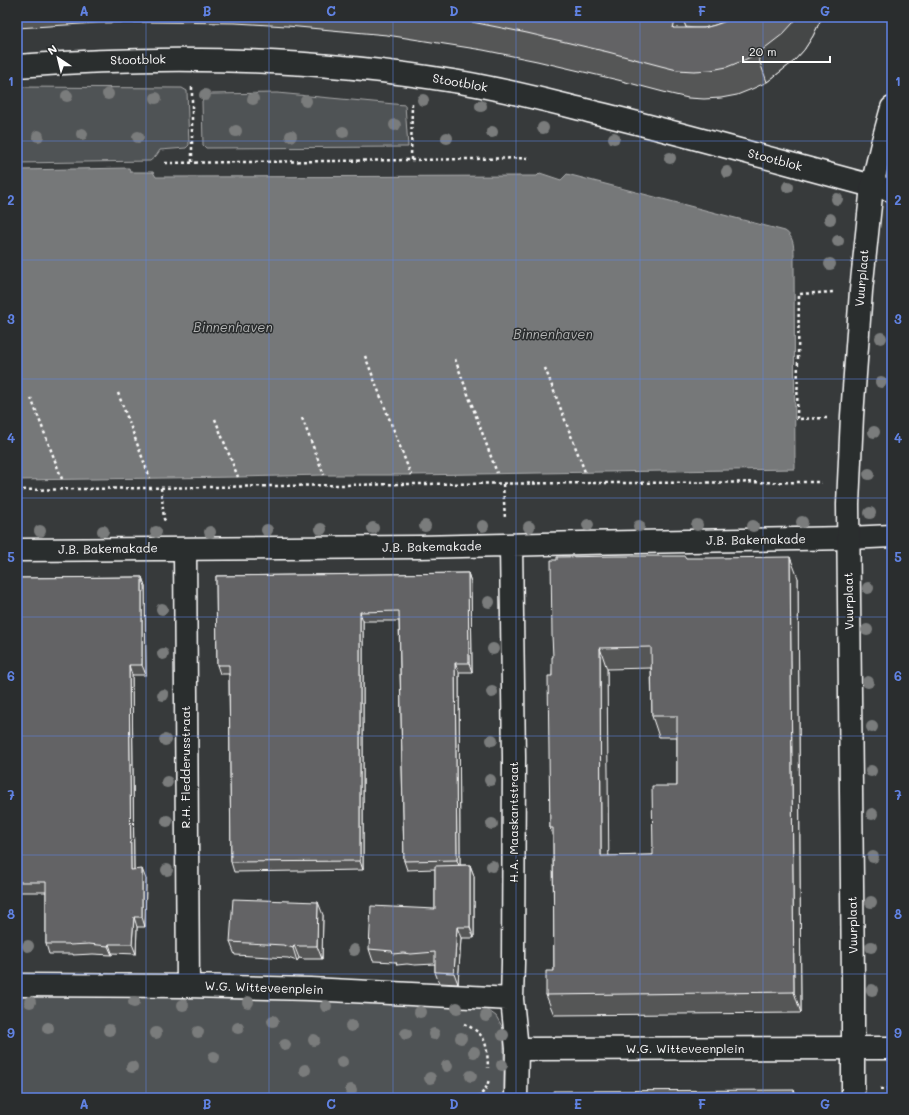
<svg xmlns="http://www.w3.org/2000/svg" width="909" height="1115" viewBox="0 0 909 1115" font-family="Mali,sans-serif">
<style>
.green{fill:#505354;stroke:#a8a9aa}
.water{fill:#767879;stroke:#adaeaf}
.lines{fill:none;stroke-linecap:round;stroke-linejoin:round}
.street-casing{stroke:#fff;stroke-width:25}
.secondary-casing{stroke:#fff;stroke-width:25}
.path{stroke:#fff;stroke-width:2.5;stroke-dasharray:3 3;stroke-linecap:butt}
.street{stroke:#2a2d2e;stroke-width:22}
.secondary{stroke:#2a2d2e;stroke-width:22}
.tree{fill:#7a7c7c}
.wall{fill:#555657;stroke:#fff;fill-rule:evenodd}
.shaded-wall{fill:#454647;stroke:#fff}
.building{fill:#636465;stroke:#fff;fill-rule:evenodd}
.grid{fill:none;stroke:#6183e4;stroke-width:1;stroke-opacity:0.55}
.labels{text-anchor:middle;stroke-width:3;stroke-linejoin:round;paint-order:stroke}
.street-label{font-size:12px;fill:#fff;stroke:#2a2d2e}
.water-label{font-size:13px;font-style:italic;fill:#b4b5b5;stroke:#2a2d2e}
.neatline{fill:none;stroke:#6183e4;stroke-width:1.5}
.grid-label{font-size:13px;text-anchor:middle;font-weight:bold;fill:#6183e4}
</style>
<rect width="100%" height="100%" fill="#373a3b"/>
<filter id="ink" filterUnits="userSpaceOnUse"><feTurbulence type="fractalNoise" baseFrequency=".025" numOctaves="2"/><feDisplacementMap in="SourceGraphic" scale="8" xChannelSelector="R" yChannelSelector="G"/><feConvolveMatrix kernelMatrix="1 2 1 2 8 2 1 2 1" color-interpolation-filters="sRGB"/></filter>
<g filter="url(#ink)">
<path class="green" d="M680,17h69l11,3 -63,9 -19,-4z
M17,87l165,1 5,3 2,54 -3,3 -26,2 -4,6 -6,5 -133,2z
M277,93l128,12 3,42 -202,1 -3,-3 -1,-44 9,-7z
M17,995l337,4 127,9 8,3 7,5 8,14v68h-487z"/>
<path class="water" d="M129,168l1,4h23l3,5 381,-1 3,-3 21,7 6,-6 218,57c10,6 9,19 9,30l1,208 -384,6h-87l-86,2 -221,3v-310z"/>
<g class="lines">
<defs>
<path id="street" d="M17,66c145,-11 291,-9 436,15 46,7 91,19 136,30 95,23 189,50 283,75l20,4
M511,546l3,212 -1,205 -1,36 5,50 -1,49
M185,549l3,437
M17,550l401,-3 164,-4 266,-5 44,-2
M17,985l171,1 122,3 202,10
M517,1049l375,-1"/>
<path id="secondary" d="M853,1098v-119l-5,-475 4,-88 9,-125 11,-105 10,-42 10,-36"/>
</defs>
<use href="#street" class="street-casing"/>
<use href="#secondary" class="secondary-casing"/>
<path class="path" d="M411,160l1,-59
M192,162v-77
M165,163l246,-3 120,-2
M365,356l46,119
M455,359l42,114
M545,368l40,104
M118,393l32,85
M31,398l31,81
M302,418l22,57
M827,418l-30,1 2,-125 35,-2
M215,419l23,58
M503,484l2,35
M161,488l3,31 2,3
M17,490l389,-6 416,-2
M464,1024c23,10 23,20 24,44
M880,1089h12
M477,1098c7,-6 10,-10 12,-19"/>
<use href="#street" class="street"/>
<use href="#secondary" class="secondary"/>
</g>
<g class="tree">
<circle cx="108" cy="94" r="6"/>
<circle cx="205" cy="95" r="6"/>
<circle cx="67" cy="96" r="6"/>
<circle cx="156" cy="98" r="6"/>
<circle cx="253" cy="99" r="6"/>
<circle cx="423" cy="100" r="6"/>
<circle cx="306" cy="101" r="6"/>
<circle cx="481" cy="106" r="6"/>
<circle cx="395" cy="125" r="6"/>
<circle cx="543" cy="128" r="6"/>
<circle cx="236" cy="131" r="6"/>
<circle cx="343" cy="132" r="6"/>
<circle cx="492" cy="132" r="6"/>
<circle cx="82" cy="134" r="6"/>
<circle cx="38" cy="136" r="6"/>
<circle cx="291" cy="136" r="6"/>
<circle cx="138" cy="137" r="6"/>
<circle cx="447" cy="138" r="6"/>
<circle cx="614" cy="138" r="6"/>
<circle cx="670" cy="158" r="6"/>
<circle cx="727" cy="172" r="6"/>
<circle cx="788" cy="187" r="6"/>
<circle cx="837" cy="199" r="6"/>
<circle cx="830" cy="219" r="6"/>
<circle cx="838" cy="241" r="6"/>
<circle cx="830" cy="264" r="6"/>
<circle cx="881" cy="338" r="6"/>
<circle cx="881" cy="382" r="6"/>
<circle cx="874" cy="432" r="6"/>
<circle cx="869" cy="474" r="6"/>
<circle cx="870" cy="513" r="6"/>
<circle cx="802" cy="522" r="6"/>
<circle cx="588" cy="525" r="6"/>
<circle cx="697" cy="525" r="6"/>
<circle cx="425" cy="526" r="6"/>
<circle cx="483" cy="526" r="6"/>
<circle cx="639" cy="526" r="6"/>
<circle cx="753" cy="526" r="6"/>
<circle cx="529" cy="527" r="6"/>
<circle cx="373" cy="528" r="6"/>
<circle cx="321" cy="529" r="6"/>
<circle cx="267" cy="530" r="6"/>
<circle cx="40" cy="531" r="6"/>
<circle cx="103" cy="531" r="6"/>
<circle cx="156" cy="532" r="6"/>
<circle cx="210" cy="532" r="6"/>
<circle cx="868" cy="588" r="6"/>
<circle cx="489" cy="602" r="6"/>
<circle cx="162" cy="609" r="6"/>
<circle cx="867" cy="630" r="6"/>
<circle cx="493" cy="649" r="6"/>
<circle cx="163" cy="654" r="6"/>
<circle cx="868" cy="682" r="6"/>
<circle cx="492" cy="692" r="6"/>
<circle cx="163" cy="695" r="6"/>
<circle cx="872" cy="727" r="6"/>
<circle cx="165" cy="740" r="6"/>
<circle cx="492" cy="740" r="6"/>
<circle cx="871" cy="771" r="6"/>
<circle cx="490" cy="780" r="6"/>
<circle cx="167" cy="782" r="6"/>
<circle cx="872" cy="814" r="6"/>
<circle cx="167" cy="821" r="6"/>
<circle cx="492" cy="824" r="6"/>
<circle cx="873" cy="857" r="6"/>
<circle cx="492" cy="866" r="6"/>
<circle cx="167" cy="870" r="6"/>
<circle cx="871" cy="902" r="6"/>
<circle cx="28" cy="946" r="6"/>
<circle cx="871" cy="947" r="6"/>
<circle cx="354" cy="950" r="6"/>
<circle cx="872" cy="990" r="6"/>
<circle cx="30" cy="1002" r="6"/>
<circle cx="134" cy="1002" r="6"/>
<circle cx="248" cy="1002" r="6"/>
<circle cx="183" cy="1005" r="6"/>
<circle cx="326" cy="1006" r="6"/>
<circle cx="457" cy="1008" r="6"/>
<circle cx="420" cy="1012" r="6"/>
<circle cx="486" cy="1016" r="6"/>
<circle cx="273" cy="1021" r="6"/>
<circle cx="351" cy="1026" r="6"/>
<circle cx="48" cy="1028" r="6"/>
<circle cx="238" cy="1028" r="6"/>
<circle cx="109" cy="1030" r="6"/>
<circle cx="198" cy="1032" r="6"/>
<circle cx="156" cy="1033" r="6"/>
<circle cx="406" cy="1034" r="6"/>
<circle cx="434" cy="1034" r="6"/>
<circle cx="503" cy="1035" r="6"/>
<circle cx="461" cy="1038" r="6"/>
<circle cx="314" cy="1040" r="6"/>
<circle cx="285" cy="1045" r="6"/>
<circle cx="474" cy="1052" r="6"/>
<circle cx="214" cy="1057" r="6"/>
<circle cx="342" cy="1062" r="6"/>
<circle cx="502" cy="1065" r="6"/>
<circle cx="447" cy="1066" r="6"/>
<circle cx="132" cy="1067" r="6"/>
<circle cx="305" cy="1070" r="6"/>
<circle cx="471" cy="1076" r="6"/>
<circle cx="430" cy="1078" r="6"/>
<circle cx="351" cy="1090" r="6"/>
</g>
<path class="wall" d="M17,17h665l4,11h18l11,-3 14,-5 6,-3h87l-9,19 -9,14 -11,12 -26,20 -15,7 -15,6 -16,3 -17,1 -16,-1 -17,-4 -53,-14 -81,-19 -54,-11 -96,-15 -100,-9 -52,-3 -87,-1 -50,1 -81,5z
M685,558l113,20 3,435 -247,2 -8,-20 8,-24 -1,-133 -3,-10 2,-152 1,-19zM651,668l1,48 7,21h18v49l-24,69 -45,1 -1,-187z
M468,573l3,9 1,90h-13l1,193h10l4,11v62h-13l-3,46 -19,-1 -4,-11v-8l-20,1 -8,-1 -10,1 -1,-3 -23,-1 -4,-12 66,-40v-40l-28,1 -3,-9 -5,-240h-36v249l-129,2 -3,-10 -2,-188h-9l-3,-9 -1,-89z
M142,577l3,9 1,89h-14l2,195 12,9 -1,48h-8l-1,27 -24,-1v2l-19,-1 -20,1v-1h-24l-3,-10v-52h-29v-314z
M323,915l-1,44h-18l-5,-1 -2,3 -9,-3 -53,-3 -5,-13z"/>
<path class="shaded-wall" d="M676,17h6l7,18 -16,-7z
M797,17h25l-9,19 -9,14 -11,12 -26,20 -10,-28z
M790,557l8,21 3,435 -7,-21z
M468,573l3,9 1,90 -3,-9z
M142,577l3,9 1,89 -4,-10z
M360,612l3,9v249l-3,-9z
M600,648l7,21 2,208 -8,-21z
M455,663l4,9 1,197 -3,-9z
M129,665l3,10 2,204 -3,-9z
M470,865l4,11v62l-4,-11z
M142,869l4,10 -1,48 -3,-10z
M318,902l5,13 -1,44 -5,-13z
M134,917l3,10 -1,27 -4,-10z
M457,927l4,11 -3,46 -4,-11z
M109,944l3,9v2l-4,-9z
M294,945l5,13 -2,3 -4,-13z
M794,1090l3,8h-3z"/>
<path class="building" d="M441,17h235l-3,11h31l11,-3 14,-5 6,-3h62l-3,5 -11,12 -26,20 -15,7 -15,6 -16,3 -17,1 -17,-1 -16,-4 -53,-14 -81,-19 -55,-11z
M616,556h69v2h25l80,-1 4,435 -248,3v-24h8l-1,-143h-3l-2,-152h4v-19h1l-1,-22 -1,-75h6v-3zM651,647l1,69h25v70h-25l1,69 -52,1 -1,-208z
M468,573l1,90h-14l2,197 -53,1 -5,-250 -39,1v249l-129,1 -2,-197h-12l-1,-89z
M142,577v88h-13l2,205 11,-1v48h-8l-2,27h-23l-1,2 -19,-2 -19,1 -1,-1h-23v-62h-29v-304z
M470,865v62h-13l-3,46 -19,-1v-20l-24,2 -8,-1 -10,1 -1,-3 -23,-2 2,-43 64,3v-43z
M233,899l85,3 -1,44h-18l-5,-1 -1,3 -10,-3 -53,-3z
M794,1090v8h-240v-7z"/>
</g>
<path class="grid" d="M146,17v1081M269,17v1081M393,17v1081M516,17v1081M640,17v1081M763,17v1081M17,141h875M17,260h875M17,379h875M17,498h875M17,617h875M17,736h875M17,855h875M17,974h875"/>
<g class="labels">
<g class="street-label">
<text transform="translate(138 60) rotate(-1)" y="4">Stootblok</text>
<text transform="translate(460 83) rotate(10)" y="4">Stootblok</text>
<text transform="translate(775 160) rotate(15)" y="4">Stootblok</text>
<text transform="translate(862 278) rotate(-85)" y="4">Vuurplaat</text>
<text transform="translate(756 540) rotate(-1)" y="4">J.B. Bakemakade</text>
<text transform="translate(432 547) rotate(-1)" y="4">J.B. Bakemakade</text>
<text transform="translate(108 549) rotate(-1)" y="4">J.B. Bakemakade</text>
<text transform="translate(849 601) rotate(-91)" y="4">Vuurplaat</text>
<text transform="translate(186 767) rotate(-90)" y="4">R.H. Fledderusstraat</text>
<text transform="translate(514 822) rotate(-90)" y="4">H.A. Maaskantstraat</text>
<text transform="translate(853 925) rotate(-91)" y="4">Vuurplaat</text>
<text transform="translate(264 988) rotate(2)" y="4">W.G. Witteveenplein</text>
<text x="685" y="1053">W.G. Witteveenplein</text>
</g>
<g class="water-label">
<text x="233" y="332">Binnenhaven</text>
<text x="553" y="339">Binnenhaven</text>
</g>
</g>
<rect width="909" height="1115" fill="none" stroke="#2a2d2e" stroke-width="44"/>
<g transform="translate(58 58) rotate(325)" stroke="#2a2d2e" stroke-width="3" paint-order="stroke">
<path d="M0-3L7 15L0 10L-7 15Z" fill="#ffffff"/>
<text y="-6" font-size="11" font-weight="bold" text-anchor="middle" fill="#ffffff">N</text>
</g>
<path d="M743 56v6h87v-6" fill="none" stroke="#ffffff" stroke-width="2"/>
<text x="749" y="56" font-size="12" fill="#ffffff" stroke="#2a2d2e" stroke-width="3" paint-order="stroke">20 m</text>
<rect x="22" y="22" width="865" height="1071" class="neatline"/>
<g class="grid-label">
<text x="84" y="16">A</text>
<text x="207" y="16">B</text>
<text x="331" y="16">C</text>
<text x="454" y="16">D</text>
<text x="578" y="16">E</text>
<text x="702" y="16">F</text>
<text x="825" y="16">G</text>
<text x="11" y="86">1</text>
<text x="898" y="86">1</text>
<text x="11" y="205">2</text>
<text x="898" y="205">2</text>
<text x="11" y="324">3</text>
<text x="898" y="324">3</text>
<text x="11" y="443">4</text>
<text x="898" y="443">4</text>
<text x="11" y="562">5</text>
<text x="898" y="562">5</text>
<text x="11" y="681">6</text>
<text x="898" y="681">6</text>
<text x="11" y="800">7</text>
<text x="898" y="800">7</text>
<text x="11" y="919">8</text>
<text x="898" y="919">8</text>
<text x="11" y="1038">9</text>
<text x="898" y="1038">9</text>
<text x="84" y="1109">A</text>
<text x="207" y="1109">B</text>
<text x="331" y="1109">C</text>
<text x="454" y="1109">D</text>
<text x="578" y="1109">E</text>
<text x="702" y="1109">F</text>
<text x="825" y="1109">G</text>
</g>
</svg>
